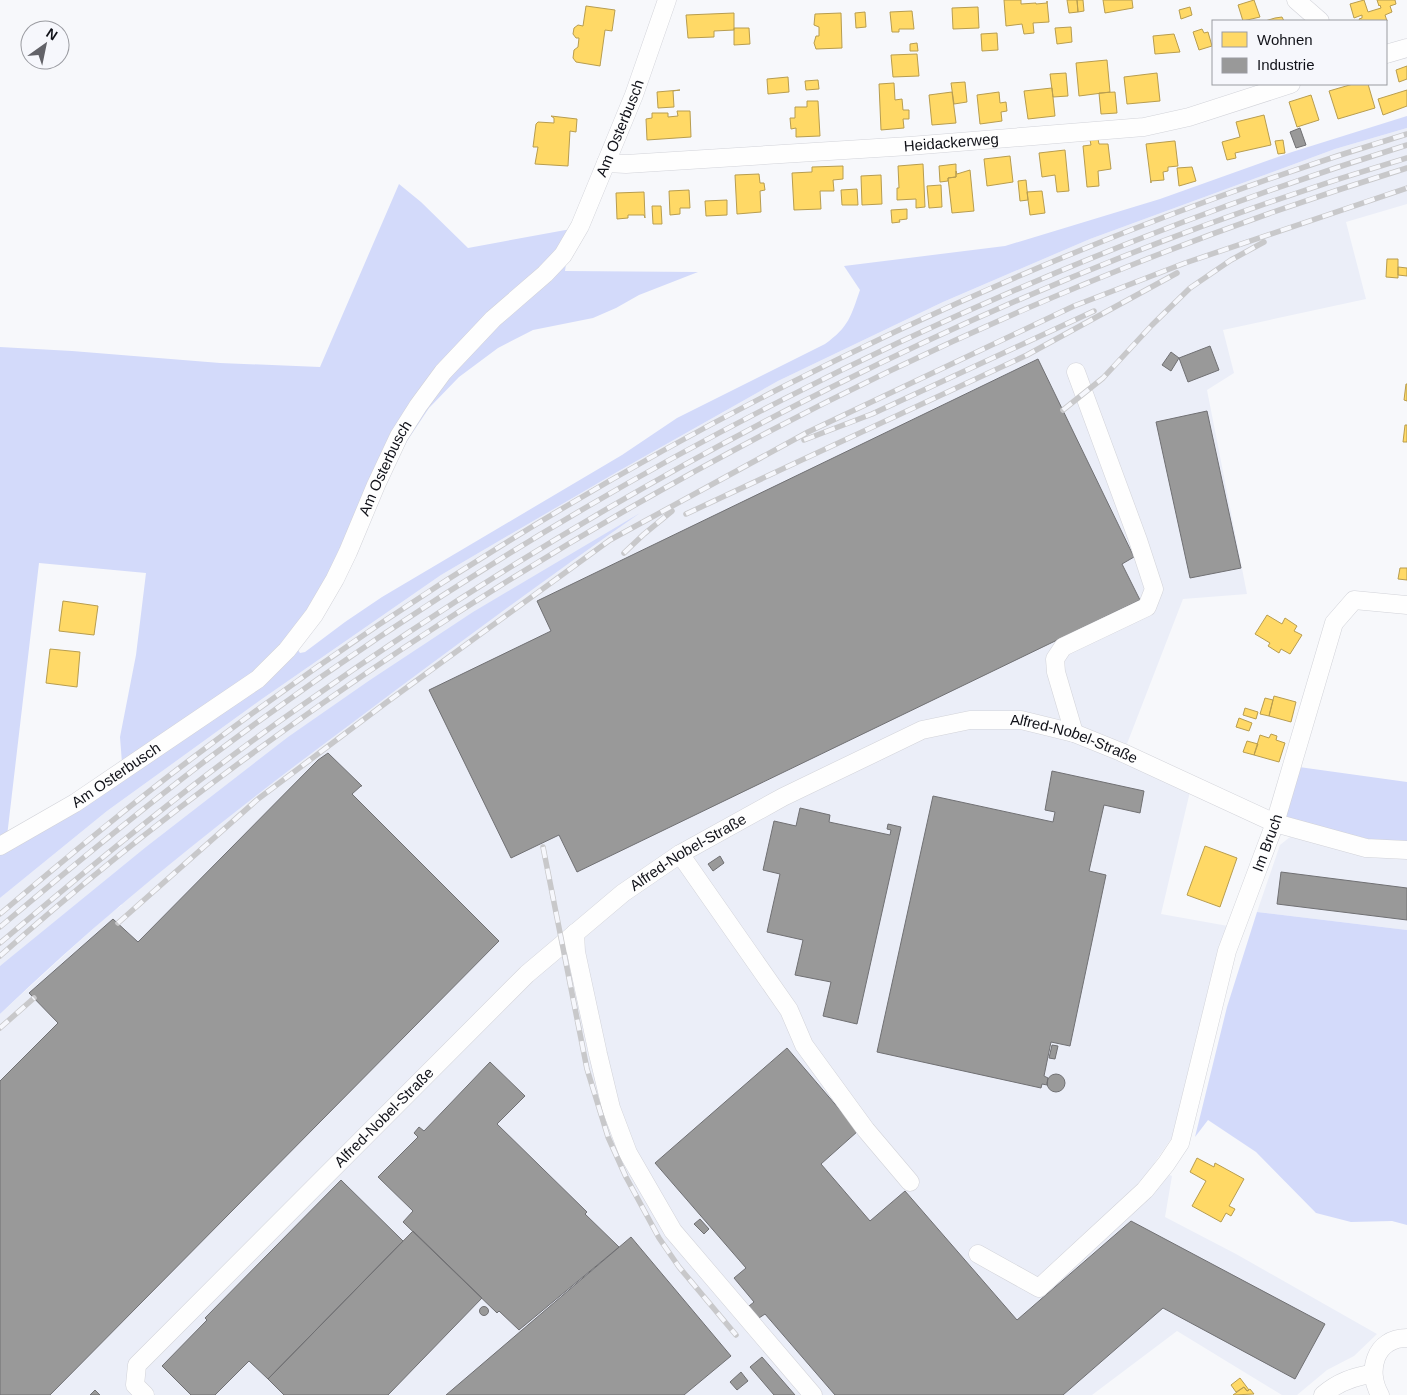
<svg xmlns="http://www.w3.org/2000/svg" width="1407" height="1395" viewBox="0 0 1407 1395" font-family="Arial,sans-serif">
<style>
.built{fill:#ebeef8}
.green{fill:#d3dafa;fill-rule:evenodd}
.homes{fill:#ffd966;stroke:#b89d4f}
.industry{fill:#999;stroke:#707073}
.lines{fill:none;stroke-linecap:round;stroke-linejoin:round}
.minor-casing{stroke:#d2d3d9;stroke-width:19}
.minor{stroke:#fefefe;stroke-width:18}
.rail-casing{stroke:#c8c8ca;stroke-width:5.5}
.rail{stroke:#f6f7fc;stroke-width:4;stroke-dasharray:11;stroke-linecap:butt}
.labels{text-anchor:middle;stroke-width:5;stroke-linejoin:round;paint-order:stroke}
.street-label{font-size:15px;fill:#111219;stroke:#f6f7fc}
</style>
<rect width="100%" height="100%" fill="#f7f8fb"/>
<path class="built" d="M1407,128v76l-61,18 20,77 -143,31 11,43 -27,17 40,204 -64,5 -58,150 68,30 -32,135 67,12 -55,210 -22,32 21,8 -7,41 71,37 141,80 -23,22 -27,14 -30,25h-15l-105,-64 -85,64h-1092v-381l107,-98 15,-11 -3,-3 -119,64v-68l107,-87 155,-112 179,-124 176,-103 161,-91 165,-79 147,-63 245,-90z
M1290,837l76,17 41,5v71l-150,-18 23,-67z"/>
<path class="green" d="M1407,116v12l-72,21 -245,90 -147,63 -165,79 -161,91 -176,103 -179,124 -155,112 -107,87v-551l72,4 148,12 100,4 79,-183 22,18 47,46 103,-19 -6,42 133,1 -59,23 -23,13 -23,10 -60,12 -35,18 -39,29 -30,31 -22,33 -109,206v3l2,3 5,-1 40,-30 37,-25 240,-142 55,-37 148,-74c24,-17 26,-28 35,-54l-16,-24 161,-20 155,-47 132,-47zM39,563l107,10 -10,82 -16,82 3,39 -117,69z
M640,513c-96,67 -191,137 -284,207 -124,92 -245,187 -356,294v-48l146,-119 142,-110 82,-57 103,-68z
M1299,767l108,15v60l-35,-2 -87,-22z
M1257,912l150,18v295l-15,-4 -41,1 -35,-9 -60,-61 -48,-32 -13,17 32,-130z"/>
<path class="homes" d="M1004,0h17v4l15,-1v1l11,-1v-2l2,21 -16,1 1,10 -10,1 -2,-10 -16,2z
M1067,0h10l1,12 -9,1z
M1077,0h6l1,11 -6,1z
M1103,0h29l1,8 -28,5z
M1254,0l6,17 -17,4 -5,-16z
M1364,0l4,12 13,-4 -1,-3 -1,1 -2,-6h18l1,4 -6,2 2,6 -7,3 2,6h-27l-1,-2 3,-1v-3l-8,3 -4,-14z
M586,6l29,4 -3,21 -7,-1 -5,36 -24,-4 -3,-4 1,-8 4,-3 1,-9h-3l-3,-4 1,-6 4,-3 5,1z
M978,7l1,21 -26,1 -1,-21z
M1190,7l2,8 -11,4 -2,-9z
M912,11l2,18h-15v3h-7l-2,-20z
M865,12l1,15 -10,1 -1,-15z
M734,13v17l-20,1v6l-26,1 -2,-23z
M841,13l1,35 -26,1 -2,-6 2,-7h3v-9l-5,-2 1,-11z
M1282,17l2,4h-19l10,-3z
M1071,27l1,15 -15,2 -2,-16z
M734,28h15l1,16 -16,1z
M1202,29l2,4 4,-1 4,14 -13,4 -6,-18z
M997,33l1,17 -16,1 -1,-17z
M1174,34l6,18 -25,2 -2,-18z
M917,43l1,8h-8v-7z
M917,54l2,22 -26,1 -2,-22z
M1107,60l3,32 -31,4 -3,-33z
M1407,66v13l-8,3 -3,-12z
M1066,73l2,23 -15,1 -3,-23z
M1157,73l3,28 -33,3 -3,-27z
M788,77l1,15 -21,2 -1,-15z
M818,80l1,9 -13,1 -1,-9z
M965,82l2,20 -13,2 -3,-21z
M894,83l1,17 7,-1 1,11h6v9h-6l1,9 -23,2 -2,-46z
M1353,84h15l7,24 -37,11 -9,-28z
M1052,88l3,28 -27,3 -4,-28z
M680,90l-7,1 1,16 -16,1 -1,-16z
M1407,90v16l-24,9 -5,-16z
M952,92l4,31 -24,2 -3,-30z
M999,92l1,11 6,-1 1,9 -6,1 1,9 -22,3 -3,-29z
M1115,92l2,21 -16,1 -2,-21z
M1311,95l8,25 -22,7 -8,-25z
M807,101h11l2,35 -24,1v-9l-5,1 -1,-11h5v-11h12z
M677,111h13l1,26 -44,3 -1,-21 6,-1v-5h16v4l10,-1z
M1264,115l7,30 -36,8 1,5 -9,2 -5,-18 18,-5 -4,-15z
M551,116l26,3 -1,13 -6,-1 -2,35 -33,-2 3,-17h-5l3,-23 2,-2 16,1v-5z
M1098,139l1,5h9l3,25 -13,2 1,15 -12,1 -4,-41 8,-1 -1,-5z
M1283,140l2,13 -7,1 -3,-13z
M1174,141h1l3,25 -10,1v4l-5,1 1,8 -13,1v2l-5,-39z
M1065,150l4,41 -12,1 -2,-17 -13,2 -3,-24z
M1010,156l3,26 -26,4 -3,-27z
M923,164l2,43 -9,1v-9l-19,1v-12h2l-1,-22z
M956,164v13l-8,1v3l-8,1 -1,-16z
M843,166v13l-10,1 1,11h-14l1,18 -27,1 -2,-37 20,-1v-5z
M1192,167l4,14 -17,5 -2,-18z
M970,170l4,41 -22,2 -4,-35 8,-1v-6l1,3z
M759,174l1,9h4l1,7 -5,1 1,21 -24,2 -2,-39z
M881,175l1,29 -20,1 -1,-29z
M1026,180l2,20 -8,1 -2,-20z
M941,185l1,22 -13,1 -2,-22z
M857,189l1,16h-16l-1,-15z
M689,190l1,18h-10v6l-10,1 -1,-24z
M1042,191l3,22 -15,2 -3,-23z
M644,192l1,26 -1,-3h-16v3l-11,1 -1,-26z
M727,200v15l-21,1 -1,-15z
M652,206h9l1,18h-9z
M907,209v10l-8,1 1,2 -8,1 -1,-13z
M1387,259h11v19l-12,-1z
M1398,267l9,1v8l-9,-1z
M1406,384h1v17l-3,-1z
M1405,425h2v17h-4z
M1400,568h7v12l-9,-1z
M63,601l35,5 -4,29 -35,-4z
M1267,615l15,9 3,-6 12,8 -3,5 8,4 -12,19 -9,-5 -2,4 -11,-7 2,-3 -15,-9z
M50,649l30,3 -3,35 -31,-4z
M1274,696l22,6 -5,20 -22,-6z
M1265,698l8,2 -4,16 -9,-2z
M1245,708l13,4 -2,7 -13,-4z
M1239,718l13,5 -3,8 -13,-4z
M1271,734l6,2 -1,4 9,3 -6,19 -25,-7 6,-20 9,3z
M1247,741l11,3 -4,11 -11,-3z
M1205,846l32,12 -17,49 -33,-12z
M1197,1158l17,9 1,-4 29,16 -15,27 6,3 -4,7 -5,-3 -5,9 -29,-16 14,-25 -16,-9z
M1240,1378l9,12 -2,1 -3,-4 -8,5 -5,-7z
M1244,1387l3,4 3,-2 4,5 -21,1z"/>
<path class="industry" d="M1300,128l6,17 -10,3 -6,-16z
M1210,346l9,24 -31,12 -9,-24z
M1171,352l8,6 -8,13 -9,-6z
M1038,359l96,198 -12,7 18,36 -563,272 -18,-37 -48,23 -82,-168 122,-59 -14,-30z
M1207,411l34,157 -51,10 -34,-156z
M328,753l34,33h-1l-9,8 147,147 -449,454h-50v-314l58,-58 -29,-30 84,-74 25,23 180,-182z
M1052,771l92,20 -4,22 -36,-8 -15,66 17,4 -36,171 -19,-4 -7,34 4,2 -1,7 -5,-1 -1,4 -164,-36 56,-256 120,26 2,-10 -10,-2z
M800,808l30,7 -1,7 61,13 1,-5 -4,-1 1,-5 13,3 -44,197 -34,-8 8,-34 -36,-7 8,-35 -36,-8 13,-58 -17,-4 11,-49 22,5z
M720,856l4,7 -11,8 -5,-7z
M1281,872l126,16v32l-130,-16z
M1052,1045l6,1 -3,13 -6,-1z
M787,1048l71,83 -37,33 49,57 35,-30 112,129 114,-99 194,103 -30,55 -132,-71 -100,87h-228l-70,-81 -6,4 -10,-12 5,-4 -20,-24 12,-10 -91,-105z
M490,1062l35,34 -28,28 90,88 -2,2 34,33 -100,83 -20,-19 -2,2 -94,-91 10,-11 -35,-34 40,-40 -4,-4 5,-6 5,4z
M1047 1083a9 9 0 1 1 18 0a9 9 0 1 1-18 0Z
M341,1180l62,61 -135,138 -19,-18 -34,34h-24l-29,-29 45,-46 -2,-2z
M700,1219l9,10 -5,5 -10,-10z
M413,1231l69,67 -94,97h-104l-16,-16z
M631,1237l100,119 -47,39h-238z
M479.5 1311a4.5 4.5 0 1 1 9 0a4.5 4.5 0 1 1-9 0Z
M762,1357l33,38h-21l-24,-28z
M741,1372l7,9 -11,9 -7,-8z
M95,1390l5,5h-10z"/>
<g class="lines">
<defs>
<g id="minor">
<path d="M1296,0l24,21"/>
<path d="M1386,54l21,-6"/>
<path id="s1" d="M606,163l20,1 283,-18 235,-19 45,-10 102,-33"/>
<path d="M1074,733l-18,-61 -1,-13 8,-12 84,-40 7,-18 -16,-49 -62,-168"/>
<path id="s2" d="M0,846l75,-43 183,-124 29,-29 27,-35 21,-36 13,-27 28,-67 23,-49 19,-30 25,-34 50,-53 52,-45 18,-19 17,-29 54,-131 33,-95"/>
<path d="M680,854l109,156 15,35 62,85 44,52"/>
<path d="M575,933l1,19 22,102 13,54 17,45 45,78 140,164"/>
<path id="s3" d="M978,1254l61,34 106,-98 21,-26 14,-21 47,-192 48,-128 59,-200 20,-23 53,5"/>
<path id="s4" d="M145,1395l-10,-10 2,-20 390,-391 96,-81 57,-39 103,-57 139,-67 48,-10h51l53,13 47,19 154,71 91,25 41,2"/>
<path d="M1323,1395c14,-12 31,-19 50,-21"/>
<path d="M1380,1395c-14,-24 -5,-57 27,-57"/>
</g>
</defs>
<use href="#minor" class="minor-casing"/>
<use href="#minor" class="minor"/>
<defs>
<path id="rail" d="M1063,410l40,-32 49,-53 38,-37 41,-28 33,-18
M804,440l68,-26 222,-103
M686,514l341,-159 150,-82
M624,553l20,-19 28,-23
M543,847l44,222 21,68 18,40 33,61 20,29 57,68
M0,914c66,-56 133,-112 203,-164 360,-272 771,-484 1204,-616
M118,923l140,-124 129,-97 223,-162 198,-108 266,-126 111,-43 222,-75
M0,927c69,-58 138,-115 209,-169 361,-271 767,-479 1198,-613
M0,943c97,-82 196,-164 301,-237 337,-238 710,-430 1106,-548
M0,956c124,-111 263,-214 402,-307 310,-206 648,-371 1005,-481
M0,1028l34,-30"/>
</defs>
<use href="#rail" class="rail-casing"/>
<use href="#rail" class="rail"/>
</g>
<g class="labels">
<g class="street-label">
<text dy="5" stroke="none"><textPath href="#s2" startOffset="976">Am Osterbusch</textPath></text>
<text dy="5" stroke="none"><textPath href="#s1" startOffset="346">Heidackerweg</textPath></text>
<text dy="5" stroke="none"><textPath href="#s2" startOffset="556">Am Osterbusch</textPath></text>
<text dy="5" stroke="none"><textPath href="#s4" startOffset="1209">Alfred-Nobel-Straße</textPath></text>
<text dy="5" stroke="none"><textPath href="#s2" startOffset="136">Am Osterbusch</textPath></text>
<text dy="5" stroke="none"><textPath href="#s3" startOffset="586">Im Bruch</textPath></text>
<text dy="5" stroke="none"><textPath href="#s4" startOffset="789">Alfred-Nobel-Straße</textPath></text>
<text dy="5" stroke="none"><textPath href="#s4" startOffset="384">Alfred-Nobel-Straße</textPath></text>
</g>
</g>
<rect x="1212" y="20" width="175" height="65" fill="#f6f7fc" stroke="#9a9ba1"/>
<rect x="1222" y="32" width="25" height="15" fill="#ffd966" stroke="#9a9ba1"/>
<text x="1257" y="45" font-size="15" fill="#111219">Wohnen</text>
<rect x="1222" y="58" width="25" height="15" fill="#999999" stroke="#9a9ba1"/>
<text x="1257" y="70" font-size="15" fill="#111219">Industrie</text>
<g transform="translate(45 45) rotate(33)"><circle r="24" fill="#f6f7fc" stroke="#9a9ba1"/>
<path d="M0-4L9 19L0 12L-9 19Z" fill="#626268"/>
<text y="-8" font-size="14" font-weight="bold" text-anchor="middle" fill="#111219">N</text>
</g>
</svg>
